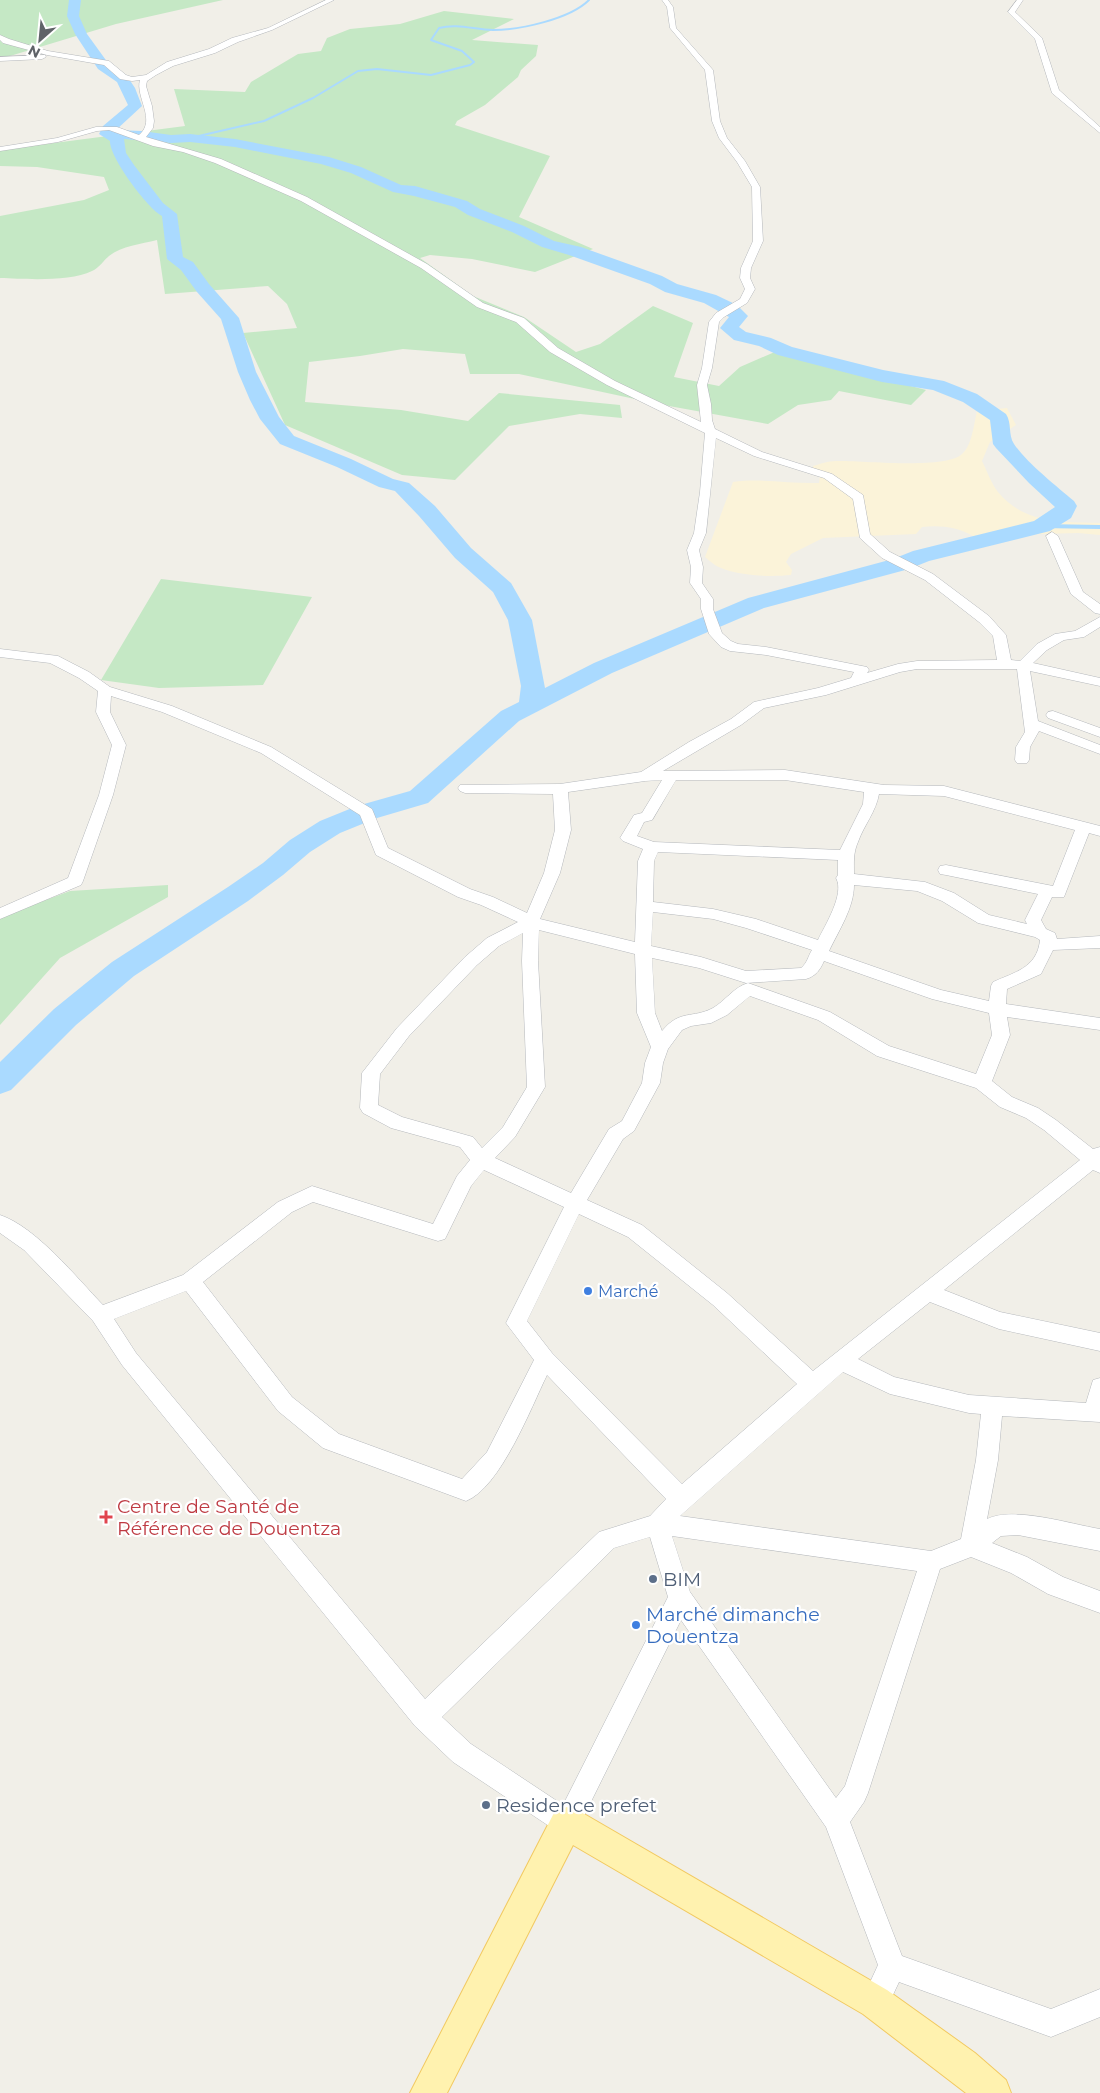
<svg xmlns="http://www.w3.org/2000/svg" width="1100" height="2093" viewBox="0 0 1100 2093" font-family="Montserrat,sans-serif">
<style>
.green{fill:#c5e8c5}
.sand{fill:#fbf3d9}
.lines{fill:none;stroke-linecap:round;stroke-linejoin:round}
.stream-far1{stroke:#aadaff;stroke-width:2}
.stream{stroke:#aadaff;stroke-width:4}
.river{fill:#aadaff;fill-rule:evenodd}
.minor-casing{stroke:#b5b8bc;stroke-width:1}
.major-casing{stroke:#f2c960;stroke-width:2}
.minor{fill:#fff;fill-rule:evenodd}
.major{fill:#fff2af;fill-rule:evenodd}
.shop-dot{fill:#3f7fe0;stroke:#fff;stroke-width:2}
.health-dot{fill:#e0444e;stroke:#fff;stroke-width:2}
.service-dot{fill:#5c6f8a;stroke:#fff;stroke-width:2}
.labels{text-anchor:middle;stroke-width:4.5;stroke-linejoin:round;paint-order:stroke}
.shop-label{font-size:16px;fill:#366cbe;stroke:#fff;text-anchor:start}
.near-health-label{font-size:19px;fill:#be3a42;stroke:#fff;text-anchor:start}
.near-service-label{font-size:19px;fill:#4e5e75;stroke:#fff;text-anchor:start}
.near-shop-label{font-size:19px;fill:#366cbe;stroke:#fff;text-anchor:start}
</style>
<rect width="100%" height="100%" fill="#f1efe8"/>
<path class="green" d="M0,0h223l-107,24 -116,35z
M444,11l70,8 -42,21 66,5 -2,11 -15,14 -3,7 -33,28 -28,16 -2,4 95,31 -31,61 74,32 -58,23 -63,-13 -42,-4 -10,3 53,38 51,21 52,35 24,-8 53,-38 40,17 -19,54 45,9 21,-19 37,-16 149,39 -15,15 -72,-14 -8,9 -33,5 -30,19 -110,-20 -139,-30h-49l-5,-20 -62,-5 -43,7 -51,6 -4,40 96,8 67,11 31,-28 121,12 2,13 -42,-4 -71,12 -54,54 -53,-5 -117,-50 -42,-92 54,-5 -10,-24 -19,-18 -103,8 -8,-54c-16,4 -35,6 -48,16 -5,4 -10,12 -17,15 -22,11 -67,8 -92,7v-62l84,-16 25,-10 -5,-13 -67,-10 -37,-1v-16l185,-24 -11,-37 71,3 6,-10 47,-28 23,-3 6,-13 23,-9 50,-5z
M161,579l151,18 -49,88 -104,3 -58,-8z
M168,885v12l-108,61 -60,67v-108l70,-26z"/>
<path class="sand" d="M1007,408l9,17 -26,17 -8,19c5,10 9,22 16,31 26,32 64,30 102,31v12l-22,-2 -105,3c-16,-9 -32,-11 -51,-9l-6,7 -93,4 -32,16 -5,8 6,8 -1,5c-21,2 -50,1 -70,-7 -6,-2 -11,-7 -16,-11l28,-75c29,-4 58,2 86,1l1,-7 -7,-7v-3c7,-2 15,-5 23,-5 25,-1 110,9 126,-7 10,-8 12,-31 15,-43z"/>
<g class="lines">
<path class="stream-far1" d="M190,138l74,-17 49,-23 45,-27 19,-2 54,6 39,-10 4,-3 -12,-11 -31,-11 8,-12c19,-5 36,2 54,2 27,0 77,-11 96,-30"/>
<path class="stream" d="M1042,526l58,1"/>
<path class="river" d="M69,0h12l-2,16 8,18 21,29 19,13 8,12 7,18 -26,24 26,1 29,4 19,-1 45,5 94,18 32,10 40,18 14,1 52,15 13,8 44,17 30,15 27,6 81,29 15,8 39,11 21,10 11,11 -9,11 7,5 25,6 21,9 91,23 61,11 33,13 29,20c6,9 2,21 8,30 12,18 42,42 60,57l3,5 -6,12 -21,13 -121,30 -20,8 -145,39 -152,65 -93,48 -91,82 -51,15 -37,15 -30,19 -27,23 -35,26 -114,75 -58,49 -65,65 -11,4v-32l54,-53 58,-47 116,-75 35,-24 27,-23 30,-19 37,-15 53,-15 91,-80 18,-9 2,-16 -13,-66 -15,-28 -38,-34 -36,-42 -24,-25 -16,-4 -42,-20 -57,-23 -20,-25 -10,-19 -12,-28 -17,-53 -24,-27 -16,-22 -14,-11 -5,-43c-14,-7 -53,-59 -52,-75l-11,-7 4,-8 25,-21 -11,-23 -19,-13 -23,-35 -8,-18zM124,139l47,4 19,-1 45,5 86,17 30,9 42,19 21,4 41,11 13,8 44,17 30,15 27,8 81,29 15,8 39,11 25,14 -9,11 14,12 25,6 19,9 104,27 51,8 30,12 27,18 3,24 3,4 33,35 26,24 -21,14 -121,30 -20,8 -145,39 -154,65 -49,25 -13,-68 -21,-37 -40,-35 -36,-42 -26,-23 -16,-4 -42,-20 -57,-23 -15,-19 -23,-45 -17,-54 -30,-34 -16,-22 -10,-5 -6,-43 -14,-11 -29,-38 -8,-12z"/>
<defs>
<path id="minor" d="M326,0h8l-62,30 -34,12 -23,11 -42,13 -17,9 -9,6 -1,5 6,20 2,15 -1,7 -7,9 75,22 86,38 120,67 56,39 41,15 34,30 57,33 86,41 -4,-37 5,-17 7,-46 7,-9 24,-14 5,-10 -5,-11 1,-10 12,-27 -1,-54 -15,-25 -18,-24 -7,-17 -7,-51 -35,-42 -3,-21 -5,-7h6l5,7 3,21 37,42 7,51 7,17 18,23 15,26 3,54 -12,27 -1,10 5,11 -8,14 -23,14 -5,5 -7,46 -5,17 4,19 1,16 3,9 47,23 70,22 31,21 7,39 20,18 43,22 56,42 17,19 5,25 9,1 17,-17 18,-10 20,-3 25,-14v10l-16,10 -20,3 -17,10 -14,13 67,15v8l-70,-15 8,50 62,24v9l-61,-23 -9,16 -1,13 -2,3h-10l-2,-3 1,-13 9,-15 -8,-63h-100l-17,3 -74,23 -62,13 -23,17 -78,46 122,-1 99,15 60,1 156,40v10l-11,-3 -25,64h-12l-11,23 5,9 9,4 2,6 43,-3v12l-47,2 -12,24 -34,15 -1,15 94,14v12l-93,-13 3,18 -18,46 20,16 26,11 18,12 37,29 7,-2v26l-7,-3 -149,120 56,22 100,21v18l-101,-22 -69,-27 -72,57 36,18 75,18 117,8 7,-23 7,-2v44l-98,-6 -4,44 -11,59c27,-13 83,5 113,10v22l-82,-16 -17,1 -9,7 35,14 36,20 37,14v22l-52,-19 -37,-21 -40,-16 -31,12 -72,224 -4,9 -14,20 52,134 149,53 49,-20v28l-49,20 -152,-55 -14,30 -10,4 -10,-4 -4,-10 17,-37 -52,-138 -145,-207 -105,212 -9,4 -9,-4 -105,-70 -38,-36 -293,-361 -29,-44 -69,-71 -24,-17v-18c36,12 76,62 103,90l80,-30 95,-73 34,-16 121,38 24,-48 13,-16 -10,-13 -69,-19 -28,-15 -3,-5 2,-35 35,-45 68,-71 22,-19 31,-16 -37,-17 -23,-8 -82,-42 -16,-40 -99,-62 -99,-41 -51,-16 -1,16 16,33 -13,50 -30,86 -2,4 -81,34v-11l68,-30 31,-83 13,-50 -16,-33 2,-21 -19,-13 -29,-15 -50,-6v-8l58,7 31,16 21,15 62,19 99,41 101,62 16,39 82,41 23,8 34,16 17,-40 11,-43 -2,-36 -88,-1 -5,-2 -2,-3 2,-3 100,-1 81,-12 48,-30 42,-23 23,-17 64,-14 33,-10 3,-6 -88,-17 -36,-4 -9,-4 -12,-13 -8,-25v-10l-11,-16 1,-16 -4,-17 7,-17 6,-41 5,-59 -98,-48 -57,-33 -34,-30 -39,-15 -56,-39 -120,-67 -86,-38 -32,-11 -30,-6 -44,-16 -12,1 -39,11 -58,9v-4l57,-9 39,-11h21l22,8c18,-15 -4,-38 1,-55l-8,1 -12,-2 -16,-14 -57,-10 -44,-12 -3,-3v-5l9,4 39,12 61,10 17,14 6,2 14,-2 21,-13 42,-13 23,-11 36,-10zM716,438l38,18 70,22 29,21 7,39 22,20 43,22 54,42 14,14 4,24 -80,1 -19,3 -31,9 2,-3 -2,-3 -5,-1 -96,-19 -28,-3 -7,-3 -9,-8 -9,-24v-10l-11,-16 1,-16 -4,-17 7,-17zM662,780l-20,33 -8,2 -14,23 3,3 20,8 -5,12 -3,81 -95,-23 20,-46 11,-43 -3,-38 77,-11zM676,780h109l79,12 -1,12 -23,46 -186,-8 -17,-6 7,-14 8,-2zM879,794l65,2 131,34 -22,56 -107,-21 -6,1 -2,4 2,4 6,1 92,19 -13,26 2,4 -38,-9 -35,-22 -29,-11 -71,-8c0,-11 -1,-21 4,-32 6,-17 18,-30 21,-48zM658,852l180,8v15l-2,3c9,16 -11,47 -18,62l-62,-21 -43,-10 -60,-7 1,-41zM854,885l63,6 25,10 36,22 57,14 5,3c-3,28 -25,32 -47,42l-2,4 -2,15 -48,-11 -112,-39c10,-21 25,-43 25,-66zM653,912l60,7 33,9 66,22c-4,6 -4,12 -11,18l-55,3 -45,-14 -50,-11zM539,930l96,24 2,59 14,34 -6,16 -3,20 -20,38 -13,8 -38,64 -76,-35 20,-21 30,-50 -7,-126zM523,933l-1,28 5,126 -24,40 -21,21 -9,-11 -71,-20 -24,-12 2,-31 29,-38 68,-71 22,-19zM652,958l47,10 47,15 60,-4c10,-3 14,-9 18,-18l108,38 57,14 3,22 -16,39 -87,-28 -59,-34 -82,-29c-14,4 -23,18 -35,25 -21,11 -33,1 -51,23l-7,-18zM750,996l68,24 59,36 99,32 24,19 26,11 18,12 36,30 -267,211 -86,-78 -85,-68 -55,-25 36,-61 11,-8 26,-48 3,-20 5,-14 14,-19 9,-4 20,-3 16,-8zM484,1170l80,37 -58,116 28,37 -47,92 -25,27 -123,-45 -47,-37 -89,-115 89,-70 21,-10 125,39 7,-2 26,-53zM579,1214l49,23 85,68 84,79 -115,100 -130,-131 -25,-32zM186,1291l92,120 45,37 143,53c34,-13 65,-93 81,-126l119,124 -16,17 -51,16 -174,167 -289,-346 -22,-34zM843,1372l47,22 79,19 12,1 -5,46 -15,79 -30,12 -251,-35zM672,1536l245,35 -72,215 -9,12 -146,-206zM650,1537l18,60 -105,208 -92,-61 -29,-27 172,-169z
M1017,0h6l-8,12 27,26 17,52 41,37v6l-48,-40 -17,-54 -27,-27z
M45,55l1,2 -4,2 -42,2v-4z
M1052,532l6,4 25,56 17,12v10l-5,-1 -24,-19 -25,-58z
M1053,711l47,17v9l-52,-19 -2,-3 2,-3z"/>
<path id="major" d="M567,1807l12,4 308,179 88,63 31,27 5,13h-45l-103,-79 -290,-169 -126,248h-37l145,-282z"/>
</defs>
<use href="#minor" class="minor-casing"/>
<use href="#major" class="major-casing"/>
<use href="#minor" class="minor"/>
<use href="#major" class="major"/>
</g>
<g class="shop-dot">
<circle cx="588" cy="1291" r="5"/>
<circle cx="636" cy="1625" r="5"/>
</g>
<path class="health-dot" d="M103.5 1509.5h5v5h5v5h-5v5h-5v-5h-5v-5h5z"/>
<g class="service-dot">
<circle cx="653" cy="1579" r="5"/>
<circle cx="486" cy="1805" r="5"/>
</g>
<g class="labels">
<g class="shop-label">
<text x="598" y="1297">Marché</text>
</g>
<g class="near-health-label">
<text x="117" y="1513">Centre de Santé de<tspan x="117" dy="22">Référence de Douentza</tspan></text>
</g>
<g class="near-service-label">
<text x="663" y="1586">BIM</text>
<text x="496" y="1812">Residence prefet</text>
</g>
<g class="near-shop-label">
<text x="646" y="1621">Marché dimanche<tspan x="646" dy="22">Douentza</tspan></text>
</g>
</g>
<g transform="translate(40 40) rotate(207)" stroke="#ffffff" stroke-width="4" paint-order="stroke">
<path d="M0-4L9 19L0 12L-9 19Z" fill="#5f6368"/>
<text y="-8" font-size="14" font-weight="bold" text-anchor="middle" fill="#5f6368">N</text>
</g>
</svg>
